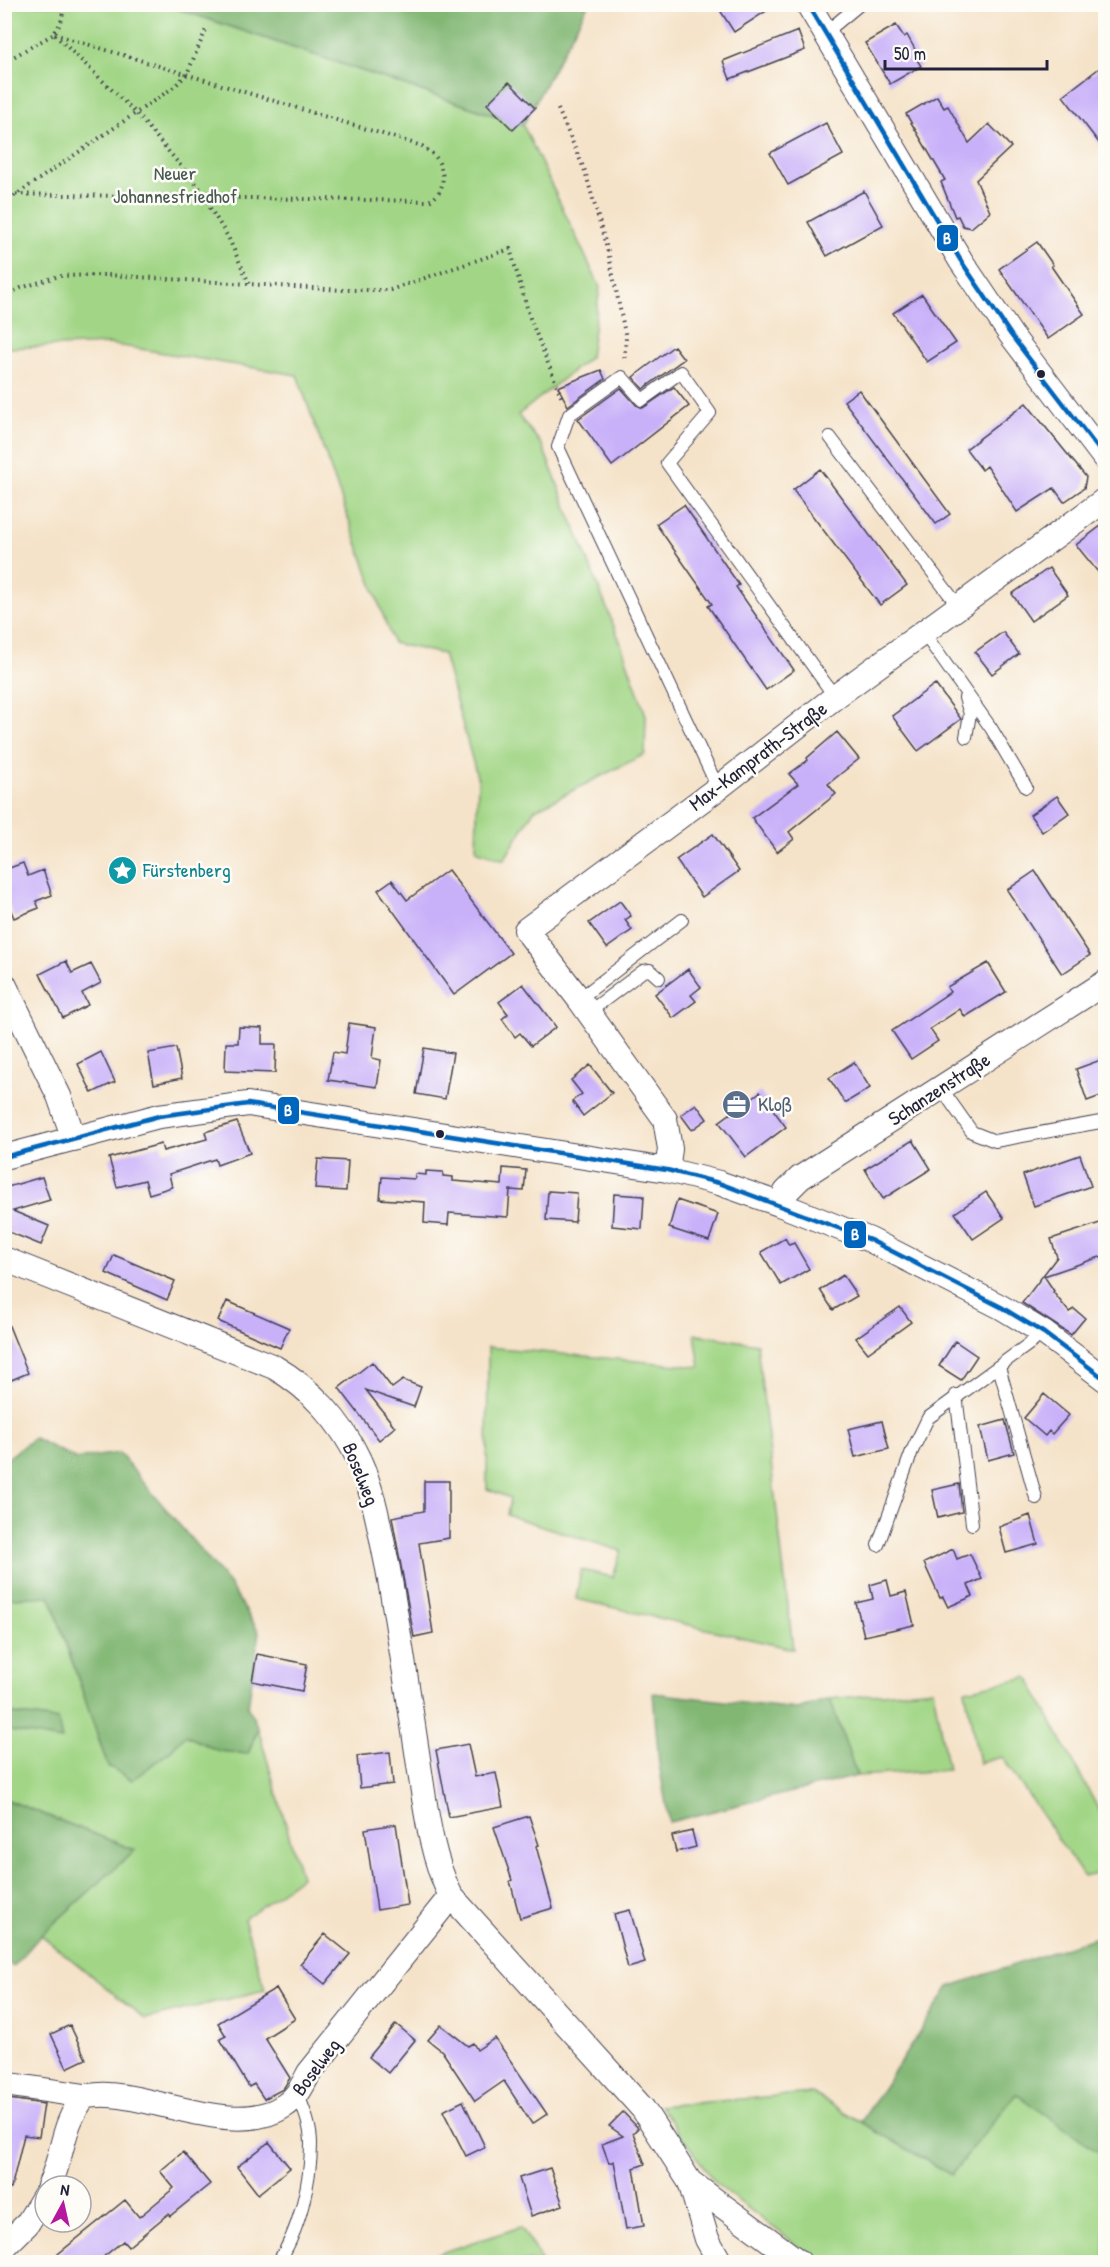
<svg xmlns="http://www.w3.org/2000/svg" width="1110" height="2267" viewBox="0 0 1110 2267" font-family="'Patrick Hand',sans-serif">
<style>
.green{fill:#a2d686;stroke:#627c60;stroke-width:1.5}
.forest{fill:#81b773;stroke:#526c57;stroke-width:1.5}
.building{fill:#c9b1f9}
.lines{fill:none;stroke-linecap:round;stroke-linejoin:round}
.service-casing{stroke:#423f50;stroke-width:14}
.minor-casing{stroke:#423f50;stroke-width:26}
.path{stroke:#423f50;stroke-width:4;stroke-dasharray:1.5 4.5;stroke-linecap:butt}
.service{stroke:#fff;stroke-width:12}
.minor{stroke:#fff;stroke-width:24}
.bus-1-casing{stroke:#fdfcf7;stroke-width:9}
.bus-1{stroke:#0065bd;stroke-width:4.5}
.bus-dot{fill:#22223b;stroke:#fdfcf7;stroke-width:2}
.labels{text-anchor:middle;stroke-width:5;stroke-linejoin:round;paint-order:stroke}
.park-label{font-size:20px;fill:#485852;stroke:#fdfcf7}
.street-label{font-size:20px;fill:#22223b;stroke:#fdfcf7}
.culture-label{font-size:20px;fill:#0d838f;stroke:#fdfcf7;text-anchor:start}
.service-label{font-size:20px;fill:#4e5e75;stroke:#fdfcf7;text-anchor:start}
.line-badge{stroke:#fdfcf7;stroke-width:2}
.badge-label{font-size:16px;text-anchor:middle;font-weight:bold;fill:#fff}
</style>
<rect width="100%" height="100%" fill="#fdfcf7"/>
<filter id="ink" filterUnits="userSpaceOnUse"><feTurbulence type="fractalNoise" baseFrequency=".0167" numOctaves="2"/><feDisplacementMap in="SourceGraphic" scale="12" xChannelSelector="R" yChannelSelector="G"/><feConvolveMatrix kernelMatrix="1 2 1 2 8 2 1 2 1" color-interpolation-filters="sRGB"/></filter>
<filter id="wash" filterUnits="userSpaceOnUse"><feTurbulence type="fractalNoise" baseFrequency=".008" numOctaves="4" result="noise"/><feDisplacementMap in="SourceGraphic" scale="24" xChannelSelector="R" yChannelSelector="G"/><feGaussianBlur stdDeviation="1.35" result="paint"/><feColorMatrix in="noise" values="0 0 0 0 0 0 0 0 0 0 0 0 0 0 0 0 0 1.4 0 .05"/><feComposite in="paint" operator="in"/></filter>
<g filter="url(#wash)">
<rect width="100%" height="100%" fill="#f5e3c9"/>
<path class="green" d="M4,5h162l357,120 77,162 -10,70 -72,58 24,30 79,199 25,71 -1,39 -111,56 -30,50 -28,-10 2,-70 -35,-126 -50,-11 -96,-268 -187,-31 -105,4z
M695,1334l62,10 36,305 -217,-50 5,-29 32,7 8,-26 -114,-36 3,-17 -23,-9 1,-142 212,20z
M50,1596l58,171 60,-14 17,-18 34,16 29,3 10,-26 43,149 -57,42 21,71 -120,29 -104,-84 94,-85 -130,-51v-69l57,9 -5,-19 -52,-7 -1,-104 4,-11z
M1028,1677l73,137 4,-2v60l-21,5 -82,-120 -23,6 -14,-73z
M933,1689l15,81 -91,6 -27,-77z
M812,2093l139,82 65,-82 89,63v106h-286l-103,-78 -56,-78z
M521,2227l21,35h-130z"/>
<path class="forest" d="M166,5h422l-65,120z
M34,1438l42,21 43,-6 110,131 30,48 -11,75 10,21 -10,26 -29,-3 -34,-16 -17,18 -36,27 -24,-14 -58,-170 -41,2 -4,11v-149z
M653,1693l144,16 33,-10 27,77 -188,46 -10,-58z
M5,1713l53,7 4,20 -57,-10z
M5,1799l130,51 -94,85 -28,32 -8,-7z
M1105,1934v222l-89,-62 -65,81 -90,-53 88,-135z"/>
<g id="blocks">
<path class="building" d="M716,4h61l-43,28z
M896,25l8,12 3,-2 10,18 -3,2 7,11 -31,18 -25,-41z
M798,31l7,19 -75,29 -7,-18z
M1106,63v89l-43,-56z
M509,82l26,26 -22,22 -26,-26z
M937,96l7,12 4,-2 21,37 20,-19 22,23 -35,33 14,32 -19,16 -8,-2 -5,-10 -3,1 -14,-35 4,-2 -39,-66z
M826,123l17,32 -55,30 -18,-32z
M864,191l19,34 -56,31 -19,-34z
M1037,242l16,23 -2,1 33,48 -36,25 -49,-70z
M922,294l34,49 -29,19 -34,-49z
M674,346l10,13 -41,30 -10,-12z
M601,370l4,9 -37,27 -10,-19z
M674,387l15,19 -77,60 -34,-47 43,-31 15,17 7,3z
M859,390l91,124 -14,10 -92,-123z
M1026,403l60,74 -2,11 -20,14 -10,-14 -37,24 -30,-46 -5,4 -16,-21z
M820,469l87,116 -27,20 -87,-115z
M684,505l55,80 -3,2 58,83 -28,20 -58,-84 4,-2 -56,-80z
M1106,522v60l-30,-37z
M1049,568l19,27 -37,26 -19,-27z
M1003,632l16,22 -27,20 -17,-22z
M935,684l26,35 -43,32 -26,-35z
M837,732l22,27 -31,25 8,10 -47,38 5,7 -17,13 -25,-34 46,-34 -9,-10 19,-14 -1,-2z
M1057,796l12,17 -27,19 -12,-17z
M713,834l26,37 -37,26 -26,-37z
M23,863l5,13 15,-6 9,25 -16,6 3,7 -25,10 -10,-24v-24z
M448,870l63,83 -57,42 -76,-105 14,-10 15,20z
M1035,871l55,84 -28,19 -55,-84z
M620,901l11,15 -6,4 7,10 -25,18 -18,-25z
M66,961l6,12 19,-9 10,19 -19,10 6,12 -25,13 -23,-44z
M988,963l18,29 -41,25 -5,-8 -30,20 8,12 -27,18 -19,-28 58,-39 -3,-5z
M688,969l13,18 -10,8 5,6 -23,17 -18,-24z
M523,984l33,43 -25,19 -11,-13 -5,4 -13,-18 6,-5 -9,-12z
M349,1023l27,4 -4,31 9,2 -4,27 -49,-7 5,-28 12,2z
M239,1027l23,1v16h14l-1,29 -50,-2 1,-28h12z
M176,1048l6,30 -28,6 -6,-31z
M424,1048l29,5 -8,46 -29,-5z
M101,1052l14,30 -23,11 -14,-29z
M1106,1058v36l-19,7 -11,-32z
M854,1062l16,26 -25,15 -16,-25z
M590,1065l22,28 -29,23 -11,-15 10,-7 -11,-14z
M760,1092l26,35 -40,30 -27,-35z
M696,1104l11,15 -15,11 -11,-15z
M237,1122l13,31 -33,12 -2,-6 -46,15 3,13 -23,7 -4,-14 -28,7 -8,-29 52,-14 2,7 44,-12 -2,-7z
M913,1140l18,29 -48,30 -18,-30z
M1080,1155l11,31 -57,20 -11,-31z
M318,1159l30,2 -2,30 -31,-2z
M503,1168l23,2 -2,21 -14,-1 -2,27 -59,-4 -1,12 -24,-2 1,-21 -45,-3 2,-22 33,2v-5l11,1v-4l17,1v4l10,1v4l49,4z
M42,1177l8,23 -37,11 36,15 -8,19 -37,-15v-42z
M548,1191l29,2 -2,29 -29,-2z
M986,1192l18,26 -31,21 -18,-26z
M614,1194l30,2 -2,33 -30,-3z
M677,1200l41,14 -9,27 -40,-13z
M1106,1221v34l-62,21 10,15 -1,1 16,20 5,-3 11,9 -14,17 -49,-32 35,-46 -6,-18z
M785,1238l4,7 5,-2 15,26 -28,16 -20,-33z
M114,1255l61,26 -8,19 -61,-27z
M843,1275l14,21 -24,14 -13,-20z
M227,1301l62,27 -9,20 -62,-27z
M900,1307l11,15 -43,31 -12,-15z
M5,1316l23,57 -24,10v-66z
M955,1341l22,15 -16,24 -22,-14z
M372,1362l20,26 11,-8 18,7 -7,20 -48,-17 29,37 -16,13 -40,-52z
M1044,1394l25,21 -17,19 -3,-3 -4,5 -21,-18z
M1005,1420l9,33 -26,7 -8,-33z
M882,1421l7,28 -34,8 -7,-28z
M424,1481h25v57l-30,5 14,90 -19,4 -22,-120 32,-6z
M959,1484l3,28 -24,6 -6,-28z
M1030,1515l8,29 -32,9 -7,-26z
M953,1549l4,10 13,-5 12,25 -14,6 5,11 -25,11 -5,-10 -3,1 -16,-35z
M887,1580l4,16 15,-4 8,33 -50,11 -8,-33 17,-4 -3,-14z
M257,1654l50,10 -5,27 -50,-10z
M468,1744l7,33 21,-4 7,34 -54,10 -13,-67z
M390,1752l3,32 -33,4 -3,-32z
M529,1816l10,29 -3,1 17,62 -33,10 -10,-37 2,-1 -18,-53z
M396,1824l12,81 -31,5 -12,-81z
M692,1831l4,16 -20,5 -4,-16z
M630,1910l15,53 -17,5 -14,-54z
M325,1934l25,20 -25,30 -25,-20z
M276,1988l19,31 -30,19 25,40 -7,11 -19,10 -10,-15 -5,3 -29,-48 6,-3 -8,-13z
M396,2024l19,16 -27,33 -19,-16z
M70,2025l16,34 -19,9 -16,-34z
M441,2025l27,21 5,-3 4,7 18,-12 52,76 -15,10 -28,-43 -29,20 -33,-50 -14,-11z
M8,2099l36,5 -5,33 -15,-2 -13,54 -7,-1v-63z
M463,2101l22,46 -19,9 -23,-45z
M623,2112l15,16 -5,5 12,31 -11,4 10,58 -18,3 -12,-68 -5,2 -7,-19 21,-8 -14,-10z
M269,2142l21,26 -32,26 -21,-27z
M183,2152l27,32 -40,32 -2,-2 -40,33 -5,-6 -26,21h-49l77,-62 14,17 35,-29 -14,-17z
M550,2168l13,37 -32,11 -12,-38z"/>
</g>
</g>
<g filter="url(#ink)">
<use href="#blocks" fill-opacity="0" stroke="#423f50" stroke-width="1.5"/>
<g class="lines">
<defs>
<path id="service" d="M825,33l35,-29
M830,437l129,170
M923,632l68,96 35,59
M965,698l5,16 -4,23
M718,788l-160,-341 11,-32 53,-38 20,23 39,-28 29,41 -43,50 168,234
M579,999l103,-79
M589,1012l54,-41 7,-1 9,8
M941,1088l31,44 23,9 111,-20
M999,1367l37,131
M956,1395l16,129
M878,1545l34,-94 16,-33 116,-85
M278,2262c21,-30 33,-81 33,-118 0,-18 -7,-34 -13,-49"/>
<path id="minor" d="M808,4l153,257 50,74 95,125
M4,984l55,112 15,43
M4,1157l155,-41 89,-12 419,66 52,13 60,21 91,36 131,67 43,26 62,47
M667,1170l3,-21 -5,-30 -86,-120 -53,-69 192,-142 117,-91 271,-198
M779,1204l7,-12 14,-14 306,-196
M4,1259l270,108c36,21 67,54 85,93 16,35 21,72 29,109 12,68 22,136 32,203 6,40 12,87 31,124l192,213 47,73 17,57 13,23
M4,2084l81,12
M690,2182l109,80
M49,2186c15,-31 12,-62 36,-90 7,0 15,-2 23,-1 51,2 130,42 176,11 13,-8 18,-20 25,-33l142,-177
M4,2247l23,-23 18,-29"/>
</defs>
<use href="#service" class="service-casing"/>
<use href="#minor" class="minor-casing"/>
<path class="path" d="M55,35l81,78 72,85 2,10 18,29 22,48
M4,62l50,-28 7,-12 4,-18
M558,109l27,62 24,85 17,82 -2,24
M4,194l425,7c16,-8 17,-27 8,-42 -3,-5 -10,-9 -15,-13l-368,-112
M4,203l170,-116 13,-13 20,-47
M4,296l17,-8 38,-12 48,-1 235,15h48l120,-41 20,69 33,83"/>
<use href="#service" class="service"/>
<use href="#minor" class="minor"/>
<defs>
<path id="bus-1" d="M808,4l153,257 50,74 95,124
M4,1157l155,-41 89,-12 419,66 52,13 151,57 131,67 43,26 62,47"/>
</defs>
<use href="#bus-1" class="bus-1-casing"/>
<use href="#bus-1" class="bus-1"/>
</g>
</g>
<defs>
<symbol id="sight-disc" viewBox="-11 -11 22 22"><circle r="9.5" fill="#0f9aa8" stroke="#fdfcf7"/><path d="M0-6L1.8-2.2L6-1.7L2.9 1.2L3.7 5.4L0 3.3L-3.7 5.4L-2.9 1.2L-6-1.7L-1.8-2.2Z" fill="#fff"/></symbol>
<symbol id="office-disc" viewBox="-11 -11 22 22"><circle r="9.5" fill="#5c6f8a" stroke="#fdfcf7"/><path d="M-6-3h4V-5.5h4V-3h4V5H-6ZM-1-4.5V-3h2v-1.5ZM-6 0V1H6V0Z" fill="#fff"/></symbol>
</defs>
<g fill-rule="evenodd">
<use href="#sight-disc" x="106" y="854" width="33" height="33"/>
<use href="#office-disc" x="720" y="1088" width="33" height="33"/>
</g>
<g class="bus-dot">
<circle cx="1041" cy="374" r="5"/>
<circle cx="440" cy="1134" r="5"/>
</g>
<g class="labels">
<g class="park-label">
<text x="175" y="180">Neuer<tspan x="175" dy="23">Johannesfriedhof</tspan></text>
</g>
<g class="street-label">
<text transform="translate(758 756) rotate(-37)" y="7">Max-Kamprath-Straße</text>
<text transform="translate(939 1089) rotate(-33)" y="7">Schanzenstraße</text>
<text transform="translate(361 1474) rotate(68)" y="7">Boselweg</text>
<text transform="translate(316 2067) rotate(-53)" y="7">Boselweg</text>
</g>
<g class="culture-label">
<text x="143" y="877">Fürstenberg</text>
</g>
<g class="service-label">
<text x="758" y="1111">Kloß</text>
</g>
</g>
<g class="line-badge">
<rect x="936" y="224" width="23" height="28" rx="6" fill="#0065bd"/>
<rect x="277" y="1096" width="23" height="29" rx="6" fill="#0065bd"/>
<rect x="843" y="1220" width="24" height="29" rx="6" fill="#0065bd"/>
</g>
<g class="badge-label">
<text x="947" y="244">B</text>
<text x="288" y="1116">B</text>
<text x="855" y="1240">B</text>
</g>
<rect width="1110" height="2267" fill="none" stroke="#fdfcf7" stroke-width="24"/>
<g transform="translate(63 2204) rotate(8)"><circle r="28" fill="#fdfcf7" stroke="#a5a5ac" stroke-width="1.5"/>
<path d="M0-4.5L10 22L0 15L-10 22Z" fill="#b5179e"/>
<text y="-9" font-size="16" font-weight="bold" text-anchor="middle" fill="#22223b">N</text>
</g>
<path d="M885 60v9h162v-9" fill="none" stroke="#22223b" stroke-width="3"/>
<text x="894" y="60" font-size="18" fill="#22223b" stroke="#fdfcf7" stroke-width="4.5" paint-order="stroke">50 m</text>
</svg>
